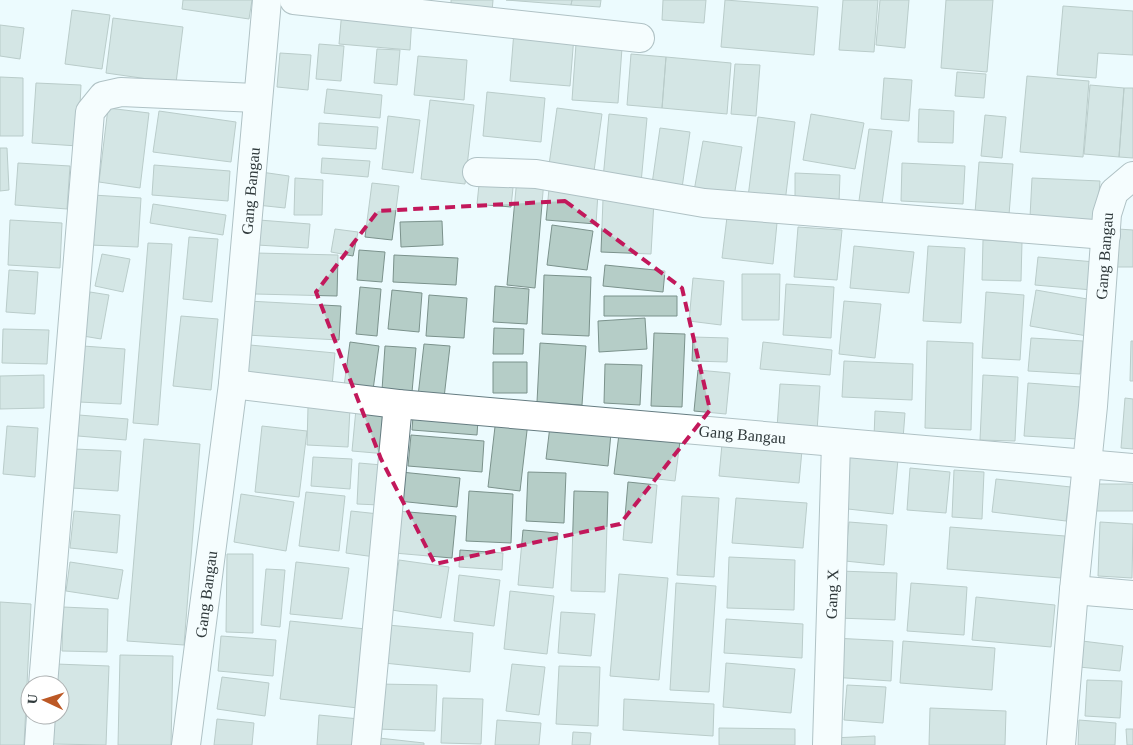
<svg xmlns="http://www.w3.org/2000/svg" width="1133" height="745" viewBox="0 0 1133 745" font-family="Georgia,serif">
<style>
.building{fill:#b5cdc7;stroke:#7b928c}
.lines{fill:none;stroke-linecap:round;stroke-linejoin:round}
.street-casing{stroke:#657c81;stroke-width:30}
.street{stroke:#fff;stroke-width:28}
.marked{fill:none;stroke:#c2185b;stroke-width:4;stroke-dasharray:10 6;stroke-linejoin:round}
.labels{text-anchor:middle;stroke-width:4;stroke-linejoin:round;paint-order:stroke}
.street-label{font-size:16px;fill:#2f393b;stroke:#fff}
</style>
<rect width="100%" height="100%" fill="#ecfbfe"/>
<path class="building" d="M183,0h69l-3,19 -67,-10z
M451,0h42l-1,12 -41,-3z
M506,0h66l-1,5z
M572,0h29l-1,7 -29,-2z
M663,0h43l-2,23 -42,-3z
M725,0l93,7 -4,48 -93,-8z
M843,0h35l-4,52 -35,-2z
M880,0h29l-4,48 -29,-3z
M946,0h47l-6,72 -46,-4z
M1063,6l70,5v44l-35,-2 -2,25 -39,-3z
M72,10l38,5 -8,54 -37,-5z
M342,10l70,7 -2,33 -71,-6z
M113,18l70,9 -7,56 -70,-10z
M0,25l24,3 -4,31 -20,-3z
M514,31l60,5 -4,50 -60,-5z
M319,44l25,2 -3,35 -25,-2z
M576,44l46,4 -4,55 -46,-3z
M377,49l23,1 -3,35 -23,-2z
M280,53l31,2 -3,35 -31,-3z
M631,54l35,3 -4,51 -35,-3z
M418,56l49,4 -3,40 -50,-5z
M666,57l65,6 -4,51 -65,-6z
M735,64l25,1 -4,51 -25,-2z
M957,72l29,2 -2,24 -29,-2z
M1027,76l62,5 -6,76 -63,-5z
M0,77l23,1v58h-23z
M884,78l28,2 -3,41 -28,-2z
M36,83l45,2 -3,61 -46,-3z
M1090,85l34,3 -5,69 -35,-3z
M1124,88h9v70l-14,-1z
M327,89l55,6 -2,23 -56,-5z
M487,92l58,6 -4,44 -58,-6z
M430,100l44,5 -9,79 -44,-5z
M108,108l41,5 -9,75 -41,-6z
M557,108l45,6 -9,64 -45,-6z
M919,109l35,2 -1,32 -35,-1z
M159,111l77,11 -5,40 -78,-10z
M609,114l38,4 -6,65 -38,-4z
M811,114l53,9 -9,46 -52,-9z
M985,115l21,2 -4,41 -21,-2z
M388,116l32,4 -7,53 -31,-4z
M758,117l37,5 -10,80 -37,-5z
M319,123l59,4 -2,22 -58,-4z
M660,128l30,4 -9,63 -30,-4z
M869,129l23,2 -11,80 -23,-3z
M703,141l39,6 -8,50 -40,-6z
M0,148h7l2,42 -9,1z
M322,158l48,3 -2,16 -47,-4z
M979,162l34,2 -4,51 -34,-2z
M18,163l52,3 -3,43 -52,-4z
M902,163l63,3 -2,38 -62,-3z
M154,165l76,6 -2,30 -76,-6z
M261,172l28,4 -4,32 -28,-3z
M795,173l45,2 -1,28 -44,-2z
M480,175l34,3 -3,29 -34,-3z
M295,178l28,2 -1,35h-28z
M517,178l27,2 -9,108 -28,-3z
M1032,178l68,3 -3,39 -67,-3z
M372,183l27,3 -7,54 -27,-3z
M549,189l49,4 -2,31 -50,-4z
M93,195l48,3 -3,49 -48,-2z
M603,199l51,2 -3,53 -50,-2z
M153,204l73,11 -3,20 -73,-12z
M727,217l50,6 -4,41 -51,-6z
M10,220l52,3 -2,45 -52,-3z
M259,220l51,4 -2,24 -51,-3z
M442,221l1,24 -42,2 -1,-25z
M552,225l41,6 -6,39 -40,-5z
M798,227l44,3 -5,50 -43,-3z
M335,229l23,3 -5,24 -22,-4z
M1118,229l15,1v37h-16z
M189,237l29,2 -6,63 -29,-3z
M983,240l39,2 -1,39 -39,-1z
M148,243l24,1 -14,181 -25,-2z
M854,246l60,6 -5,41 -59,-5z
M928,246l37,2 -4,75 -38,-2z
M359,250l26,2 -3,30 -25,-2z
M256,253l82,2 -1,41 -82,-2z
M102,254l28,5 -7,33 -28,-6z
M394,255l64,3 -2,27 -63,-3z
M1038,257l57,5 -3,28 -57,-5z
M605,265l60,6 -2,21 -60,-6z
M9,270l29,2 -3,42 -29,-2z
M742,274h38l-1,46h-37z
M544,275l47,2 -2,59 -47,-2z
M693,278l31,3 -3,44 -32,-4z
M786,284l48,3 -3,51 -48,-3z
M495,286l34,3 -2,35 -34,-2z
M360,287l21,2 -4,47 -21,-2z
M392,290l30,3 -3,39 -31,-3z
M1036,290l57,10 -6,36 -57,-10z
M90,292l19,3 -8,44 -18,-3z
M986,292l38,3 -4,65 -38,-2z
M429,295l38,3 -3,40 -38,-2z
M604,296h73v20h-73z
M248,301l93,5 -2,34 -93,-5z
M844,301l37,3 -6,54 -36,-4z
M181,316l37,3 -7,71 -38,-4z
M645,318l2,31 -48,3 -1,-31z
M494,328l30,1 -1,25h-30z
M3,329l46,1 -2,34 -45,-1z
M654,333l31,1 -3,73 -31,-1z
M693,337l35,1 -1,24 -35,-1z
M1031,338l52,3 -3,33 -52,-3z
M927,341l46,2 -2,87 -46,-2z
M1131,341h2v40h-3z
M350,342l29,4 -6,44 -29,-4z
M763,342l69,8 -2,25 -70,-6z
M540,343l46,3 -4,59 -45,-3z
M424,344l26,2 -6,52 -26,-2z
M250,345l85,8 -3,33 -85,-7z
M83,346l42,3 -4,55 -42,-2z
M385,346l31,2 -4,44 -30,-2z
M844,361l69,3 -1,36 -70,-3z
M493,362h34v31h-34z
M605,364l37,1 -2,40 -36,-2z
M698,370l32,3 -4,41 -32,-3z
M44,375v33l-44,1v-33z
M983,375l35,2 -3,64 -35,-1z
M1028,383l53,4 -3,52 -54,-3z
M780,384l40,2 -3,45 -40,-3z
M1125,398l8,1v50l-12,-1z
M308,407l42,1 -2,39 -41,-2z
M356,409l36,3 -5,42 -35,-3z
M875,411l30,2 -2,26 -29,-2z
M79,415l49,4 -2,21 -48,-4z
M413,416l65,4 -1,15 -65,-5z
M496,418l32,4 -8,69 -32,-4z
M7,426l31,2 -3,49 -32,-3z
M262,426l45,5 -8,66 -44,-5z
M550,426l61,7 -3,33 -62,-7z
M619,434l61,7 -5,40 -61,-7z
M411,435l73,6 -2,31 -74,-6z
M144,439l56,5 -16,201 -57,-4z
M722,444l80,6 -3,33 -80,-7z
M74,449l47,2 -3,40 -46,-3z
M844,454l54,5 -5,55 -54,-6z
M313,457l39,2 -2,30 -39,-3z
M359,463l23,2 -3,40 -22,-1z
M910,468l40,4 -4,41 -39,-3z
M954,470l30,2 -2,47 -30,-2z
M401,472l59,6 -3,29 -59,-6z
M528,472l38,1 -2,50 -38,-2z
M996,479l75,8 -5,34 -74,-9z
M628,482l29,3 -5,58 -29,-3z
M1096,484h37v27h-37z
M469,491l44,3 -2,49 -45,-2z
M574,491l34,1 -3,100 -34,-1z
M306,492l39,4 -6,55 -40,-5z
M241,494l53,8 -8,49 -52,-9z
M682,496l37,2 -5,79 -37,-2z
M736,498l71,5 -4,45 -71,-5z
M74,511l46,4 -3,38 -47,-5z
M351,511l28,3 -4,43 -29,-4z
M397,511l59,5 -4,42 -58,-5z
M849,522l38,3 -3,40 -39,-4z
M1100,522l33,2 -1,54 -34,-2z
M950,527l115,9 -4,42 -114,-9z
M523,530l35,3 -5,55 -35,-3z
M460,550l43,3 -1,17 -43,-3z
M227,554h26v79l-27,-1z
M729,557l66,3 -1,50 -67,-2z
M399,560l50,7 -8,51 -49,-8z
M70,562l53,8 -5,29 -52,-8z
M296,562l53,6 -7,51 -52,-5z
M266,569l19,1 -5,57 -19,-2z
M839,571l58,2 -2,47 -58,-2z
M619,574l49,4 -9,102 -49,-4z
M459,575l41,5 -6,46 -40,-5z
M676,583l40,3 -7,106 -39,-2z
M911,583l56,4 -3,48 -57,-4z
M510,591l44,5 -7,58 -43,-5z
M976,597l79,8 -4,42 -79,-7z
M0,602l31,2 -7,141h-24z
M63,607l45,2 -1,43 -45,-1z
M561,612l34,2 -4,42 -33,-3z
M726,619l77,5 -1,34 -78,-5z
M290,621l76,8 -8,79 -78,-9z
M388,625l85,8 -3,39 -86,-9z
M221,636l55,4 -3,36 -55,-5z
M833,638l60,3 -2,40 -60,-4z
M903,641l92,7 -3,42 -92,-7z
M1082,641l41,5 -3,25 -41,-4z
M120,655l53,1 -2,89h-53z
M726,663l69,6 -4,44 -68,-6z
M56,664l53,2 -3,79 -54,-1 2,-29h6v-30h-5z
M512,664l33,3 -6,48 -33,-4z
M559,666l41,1 -2,59 -42,-2z
M222,677l47,6 -4,33 -48,-7z
M1087,680l35,1 -2,37 -35,-2z
M377,684l60,1 -2,46 -59,-2z
M847,685l39,2 -3,36 -39,-3z
M443,698l40,1 -2,45 -40,-1z
M624,699l90,5 -1,32 -90,-6z
M930,708l76,3 -1,34h-76z
M319,715l40,4 -2,26h-40z
M217,719l37,4 -2,22h-38z
M497,720l44,3 -2,22h-44z
M1079,720l37,3 -1,22h-37z
M719,728l76,1v16h-76z
M1126,729h7v16h-6z
M573,732l18,1 -1,12h-18z
M875,736v9h-42l-1,-7z
M379,738l45,5v2h-45z"/>
<g class="lines">
<defs>
<g id="street">
<path d="M294,0l346,38"/>
<path d="M477,172l59,2 168,29 402,32"/>
<path id="s1" d="M233,384l165,20 735,64"/>
<path d="M1074,590l59,5"/>
<path d="M43,685l47,-573 13,-16 18,-4 137,6"/>
<path d="M39,745l2,-30"/>
<path id="s2" d="M186,745l47,-361 34,-384"/>
<path d="M366,745l32,-341"/>
<path id="s3" d="M827,745l9,-302"/>
<path id="s4" d="M1061,745l13,-155 19,-184 14,-192 7,-22 19,-16"/>
</g>
</defs>
<use href="#street" class="street-casing"/>
<use href="#street" class="street"/>
</g>
<path d="M0 0H1133V745H0ZM565,201l117,87 28,122 -90,114 -185,40 -54,-105 -65,-167 62,-81z" fill="#ecfbfe" fill-opacity=".55" fill-rule="evenodd"/>
<path class="marked" d="M565,201l117,87 28,122 -90,114 -185,40 -54,-105 -65,-167 62,-81z"/>
<g class="labels">
<g class="street-label">
<text dy="6" stroke="none"><textPath href="#s2" startOffset="558">Gang Bangau</textPath></text>
<text dy="6" stroke="none"><textPath href="#s4" startOffset="491">Gang Bangau</textPath></text>
<text dy="6" stroke="none"><textPath href="#s1" startOffset="512">Gang Bangau</textPath></text>
<text dy="6" stroke="none"><textPath href="#s2" startOffset="152">Gang Bangau</textPath></text>
<text dy="6" stroke="none"><textPath href="#s3" startOffset="151">Gang X</textPath></text>
</g>
</g>
<g transform="translate(45 700) rotate(274)"><circle r="24" fill="#ffffff" stroke="#acb0b1"/>
<path d="M0-4L9 19L0 12L-9 19Z" fill="#bc5825"/>
<text y="-8" font-size="14" font-weight="bold" text-anchor="middle" fill="#2f393b">U</text>
</g>
</svg>
